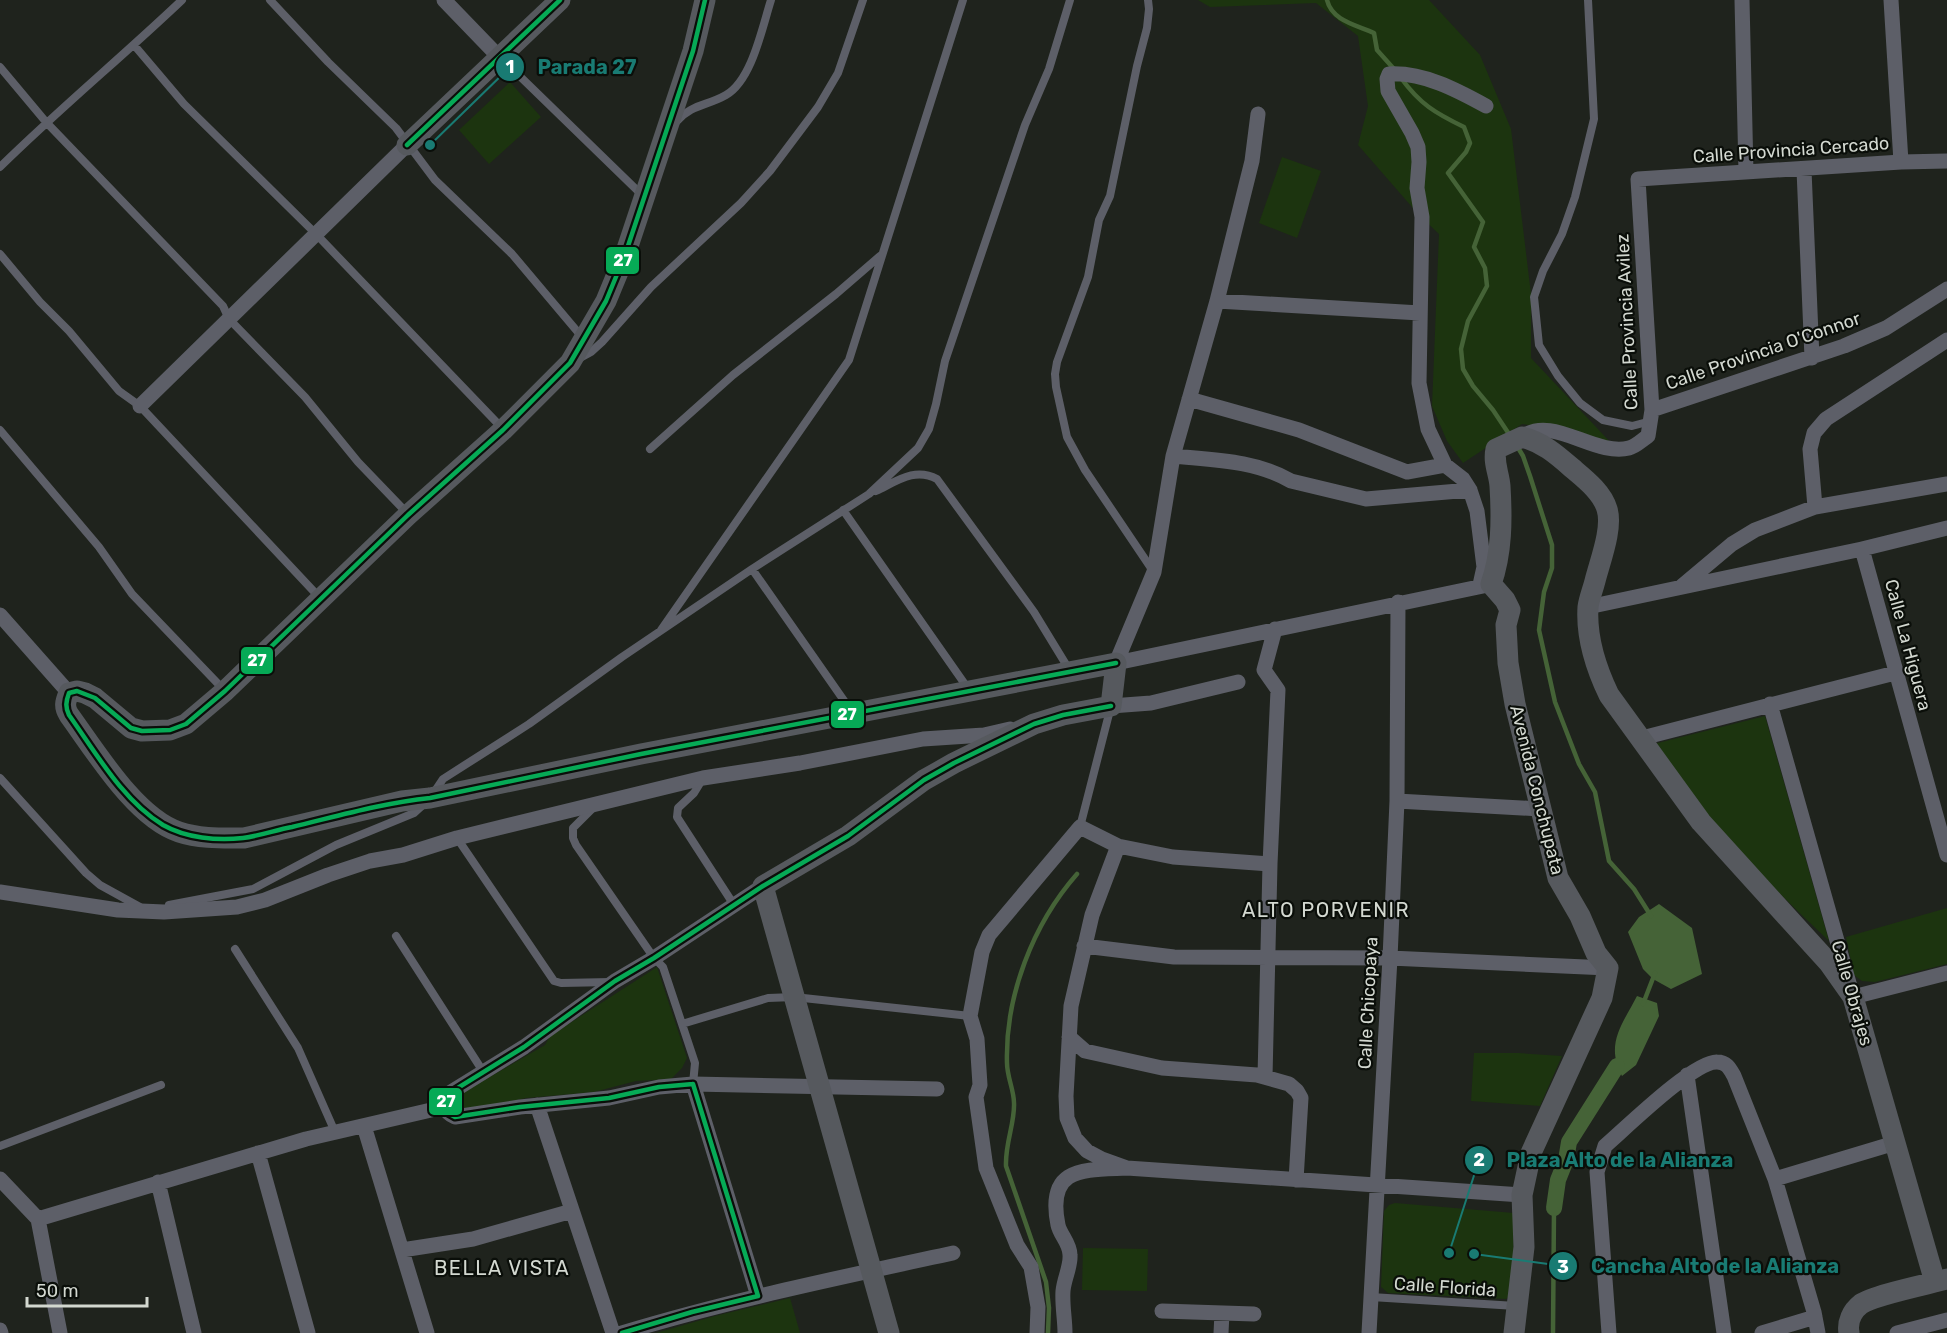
<svg xmlns="http://www.w3.org/2000/svg" width="1947" height="1333" viewBox="0 0 1947 1333" font-family="Rubik,sans-serif">
<style>
.green{fill:#1c340f}
.water{fill:#456337}
.lines{fill:none;stroke-linecap:round;stroke-linejoin:round}
.stream{stroke:#456337;stroke-width:4.5}
.canal{stroke:#456337;stroke-width:16}
.lane{stroke:#5d5f68;stroke-width:8}
.street{stroke:#5d5f68;stroke-width:15}
.secondary{stroke:#56595e;stroke-width:21}
.bus-1-casing{stroke:#0a0e09;stroke-width:9}
.bus-1{stroke:#06aa56;stroke-width:4.5}
.labels{text-anchor:middle;stroke-width:4.5;stroke-linejoin:round;paint-order:stroke}
.street-label{font-size:18px;fill:#d3d8d0;stroke:#0a0e09}
.neighbourhood-label{font-size:20px;letter-spacing:1.5px;fill:#d3d8d0;stroke:#0a0e09}
.leader{fill:none;stroke:#197b73;stroke-width:2}
.callout-dot{fill:#197b73;stroke:#0a0e09;stroke-width:2}
.mark-label{font-size:18px;text-anchor:middle;font-weight:bold;fill:#fff}
.callout-label{font-size:20px;text-anchor:middle;font-weight:bold;fill:#197b73;stroke:#0a0e09;stroke-width:4.5;stroke-linejoin:round;paint-order:stroke}
.line-badge{stroke:#0a0e09;stroke-width:2}
.badge-label{font-size:16px;text-anchor:middle;font-weight:bold;fill:#fff}
</style>
<rect width="100%" height="100%" fill="#1f231d"/>
<path class="green" d="M1198,0h231l51,55 31,74 20,165v64l82,87 -35,-13 -56,-8 -59,39 -16,-22 -15,-35 7,-172 -20,-19 -61,-70 10,-39 -10,-70 -42,-33 -106,4z
M510,82l31,35 -52,47 -30,-34z
M1282,157l39,14 -24,67 -38,-15z
M1765,716l64,225c-36,-34 -71,-68 -104,-105 -26,-29 -48,-61 -71,-92z
M1947,908v56l-72,18 -13,-1 -8,-6 -8,-38z
M657,967l30,91 -5,10 -11,11 -35,2 -42,11 -68,6 -61,13 -9,-2 -1,-10 4,-4 86,-50 5,-9z
M1474,1053h44l44,3 -22,50 -69,-5z
M1395,1203l119,10 -1,80 -7,6 -118,-6 -7,-6 3,-76 5,-6z
M1083,1248l65,1 -1,42 -65,-1z
M790,1298l10,35h-144l59,-17z"/>
<path class="water" d="M1659,904l33,24 10,46 -31,15 -18,-10 -10,-10 -15,-37 11,-15z
M1637,996l20,7 2,13 -23,49 -14,11c-17,-32 0,-51 15,-80z"/>
<g class="lines">
<path class="stream" d="M1327,0c5,21 30,25 47,33l3,17 17,19
M1401,78c19,26 34,35 63,49l6,16 -4,9 -18,21 35,49 -9,25 11,21 2,18 -19,35 -7,28 2,20 10,17 20,24 18,27
M1517,446l6,10 7,20 22,69v23l-8,24 -5,38 16,72 24,62 16,28 14,69 25,28 17,27
M1643,1004l12,-31
M1048,1333l1,-25 -3,-26 -40,-116c-1,-23 9,-43 8,-63 0,-13 -7,-26 -7,-40 -2,-67 26,-139 70,-189
M1553,1333l1,-125"/>
<path class="canal" d="M1554,1208l4,-28 8,-20 3,-18 48,-76"/>
<path class="lane" d="M270,0l58,62 68,66 39,52 77,74 70,83
M1148,0l1,9 -2,19 -10,38 -27,130 -11,24 -11,57 -31,85 -2,12 1,13 11,50 18,33 68,101
M1588,0l6,119 -19,78 -13,37 -19,37 -9,26 5,48 19,31 22,27 23,17 29,6 19,-5
M134,45l50,59 132,130 187,195
M500,57l142,138
M0,67l46,55 177,184 6,13 76,78 53,65 49,51
M677,121c15,-17 30,-15 49,-26 26,-15 36,-67 45,-95
M0,167c59,-58 122,-110 182,-167
M0,254l40,48 29,29 50,60 21,15 180,192
M580,358l11,-6 11,-10 49,-55 90,-84 29,-32 48,-64 20,-34 25,-73
M0,430l99,117 33,47 92,96
M650,449l83,-74 103,-81 44,-38
M876,491c21,-10 39,-24 61,-12l97,133 36,59
M843,510l126,180
M752,569l100,143
M661,630l188,-270 114,-360
M0,778l86,95 14,12 40,22
M702,780l-8,13 -16,15 -1,9 57,88
M433,794l10,-15 86,-55 93,-67 130,-88 117,-75 49,-46 11,-19 7,-25 9,-43 80,-236 24,-56 21,-69
M594,807l-21,21v10l3,7 78,113 9,9 32,96 -2,21
M1080,827l30,-117
M457,838l97,143 7,2 50,-1
M169,905l84,-16 83,-44 78,-32 11,-10
M396,936l88,137
M235,949l63,99 37,84
M682,1024l86,-26 26,-1 176,19
M0,1146l161,-61
M1371,1297l145,9"/>
<path class="street" d="M444,0l55,57
M1742,0l4,172
M1891,0l10,162
M1804,170l8,188
M1217,301l203,12
M1189,399l110,31 108,42 38,-7
M140,406l267,-261
M1652,410l192,-64 42,-18 61,-39
M1522,437c30,-23 73,20 107,11 6,-1 13,-8 19,-12l4,-26 -14,-231 263,-17 46,-1
M1173,456c40,4 82,4 118,25l75,18 104,-9
M1815,507l-5,-58 4,-16 12,-14 121,-79
M1862,549l85,306
M1480,585l4,-18 -7,-56 -7,-21 -7,-11 -18,-14 -17,-36 -9,-46 3,-166 -5,-29 2,-26 -1,-15 -6,-14 -24,-42 -1,-12 2,-5c34,-2 68,16 97,32
M1682,586l50,-42 23,-14 60,-23 132,-23
M1588,607l274,-58 85,-21
M0,615l69,78
M1116,663l38,-91 19,-116 44,-155 35,-140 6,-47
M1116,663l372,-78
M1770,704l83,293 94,-24
M1111,706l40,-3 87,-21
M1642,738l253,-65
M1397,801l143,8
M1118,846l55,11 97,7
M763,886l-109,72 -39,23 -91,66 -76,47c-6,10 -4,18 7,23l65,-10 89,-9 50,-11 34,-3 244,5
M0,892l118,18 46,2 73,-5 28,-7 63,-25 42,-14 33,-6 54,-17 246,-60 97,-15 123,-24 61,-4 26,-6
M1084,946l90,11 216,1 218,10
M1069,1037l16,14 77,17 95,7 32,9 8,7 4,7 -5,82
M1687,1075l37,258
M1265,1077l5,-213 8,-174 -14,-20 11,-41
M693,1084l65,212
M537,1105l76,228
M364,1126l63,207
M258,1153l50,180
M0,1179l38,40 22,114
M1775,1179l120,-36
M158,1182l36,151
M38,1219l268,-80 138,-32
M402,1250l71,-11 99,-28
M1162,1311l92,3
M0,1330l1,3
M622,1333c109,-33 220,-56 331,-80
M1037,1333l1,-26 -7,-40 -14,-22 -31,-77 -10,-71 4,-12 -3,-46 -7,-23 12,-64 7,-17 91,-108 38,19 -26,69 -21,91 -5,90 1,22 8,20 12,13 15,8 25,9
M1065,1333c0,-14 -3,-28 -2,-42 1,-12 8,-25 7,-36 0,-12 -10,-20 -12,-30 -12,-59 26,-55 69,-57l395,27
M1221,1333l1,-20
M1369,1333l21,-375 7,-157 1,-199
M1609,1333l-12,-161 8,-26c21,-18 89,-85 112,-84 10,0 13,7 17,14l41,103 39,133 4,21
M1762,1333l53,-16
M1897,1333l50,-13"/>
<path class="secondary" d="M705,0l-12,51 -68,204 -19,46 -36,62 -67,67 -95,85 -183,176 -39,33 -16,6 -28,1 -11,-3 -36,-30 -10,-5 -8,-2 -8,2c-4,9 -5,14 0,22 27,37 67,103 110,117 21,7 44,6 65,6l158,-37 28,-3 211,-44 475,-91 -5,43 -48,9 -29,9 -80,39 -30,17 -76,56 -85,50 126,447
M407,145l153,-145
M1514,1333l10,-86 -2,-52 9,-42 71,-155 6,-30 -12,-15 -16,-37 -22,-38 -43,-174 -7,-41 -2,-38 4,-15 -5,-10 -14,-16c11,-31 11,-65 9,-98 -1,-13 -7,-23 -4,-37l26,-12c20,5 34,17 50,31 13,11 30,24 35,41 6,19 -7,52 -12,72 -2,8 -6,18 -7,26 -2,31 8,61 21,88l92,127 128,141 24,34 82,285
M1849,1333c-2,-11 3,-22 12,-29 13,-9 68,-20 86,-25"/>
<defs>
<path id="bus-1" d="M705,0l-12,51 -68,204 -19,46 -36,62 -67,67 -95,85 -183,176 -39,33 -16,6 -28,1 -11,-3 -36,-30 -18,-7 -8,2c-3,8 -4,14 0,22 27,38 54,86 94,110 23,13 54,16 80,13 16,-2 33,-8 49,-11 46,-11 91,-24 138,-29l211,-44 475,-91
M407,145l153,-145
M693,1084l-34,3 -50,11 -89,9 -65,10 -7,-4 -3,-9 3,-10 76,-47 91,-66 39,-23 109,-72 85,-50 76,-56 30,-17 80,-39 29,-9 48,-9
M693,1084l65,212
M622,1333l70,-21 66,-16"/>
</defs>
<use href="#bus-1" class="bus-1-casing"/>
<use href="#bus-1" class="bus-1"/>
</g>
<g class="labels">
<g class="street-label">
<text transform="translate(1791 150) rotate(-4)" y="6">Calle Provincia Cercado</text>
<text transform="translate(1627 322) rotate(-93)" y="6">Calle Provincia Avilez</text>
<text transform="translate(1763 351) rotate(-19)" y="6">Calle Provincia O'Connor</text>
<text transform="translate(1908 645) rotate(75)" y="6">Calle La Higuera</text>
<text transform="translate(1537 790) rotate(76)" y="6">Avenida Conchupata</text>
<text transform="translate(1852 993) rotate(74)" y="6">Calle Obrajes</text>
<text transform="translate(1368 1003) rotate(-87)" y="6">Calle Chicopaya</text>
<text transform="translate(1445 1287) rotate(4)" y="6">Calle Florida</text>
</g>
<g class="neighbourhood-label">
<text x="1326" y="917">ALTO PORVENIR</text>
<text x="502" y="1275">BELLA VISTA</text>
</g>
</g>
<path class="leader" d="M430 145L510 67M1449 1253L1479 1160M1474 1254L1563 1266"/>
<g class="callout-dot">
<circle cx="430" cy="145" r="6"/>
<circle cx="1449" cy="1253" r="6"/>
<circle cx="1474" cy="1254" r="6"/>
<circle cx="510" cy="67" r="15"/>
<circle cx="1479" cy="1160" r="15"/>
<circle cx="1563" cy="1266" r="15"/>
</g>
<g class="mark-label">
<text x="510" y="73">1</text>
<text x="1479" y="1166">2</text>
<text x="1563" y="1273">3</text>
</g>
<g class="callout-label">
<text x="587" y="74">Parada 27</text>
<text x="1620" y="1167">Plaza Alto de la Alianza</text>
<text x="1715" y="1273">Cancha Alto de la Alianza</text>
</g>
<g class="line-badge">
<rect x="605" y="246" width="35" height="29" rx="6" fill="#06aa56"/>
<rect x="240" y="646" width="34" height="29" rx="6" fill="#06aa56"/>
<rect x="830" y="700" width="35" height="29" rx="6" fill="#06aa56"/>
<rect x="428" y="1087" width="35" height="29" rx="6" fill="#06aa56"/>
</g>
<g class="badge-label">
<text x="623" y="266">27</text>
<text x="257" y="666">27</text>
<text x="847" y="720">27</text>
<text x="446" y="1107">27</text>
</g>
<path d="M27 1297v9h120v-9" fill="none" stroke="#d3d8d0" stroke-width="3"/>
<text x="36" y="1297" font-size="18" fill="#d3d8d0" stroke="#0a0e09" stroke-width="4.5" paint-order="stroke">50 m</text>
</svg>
